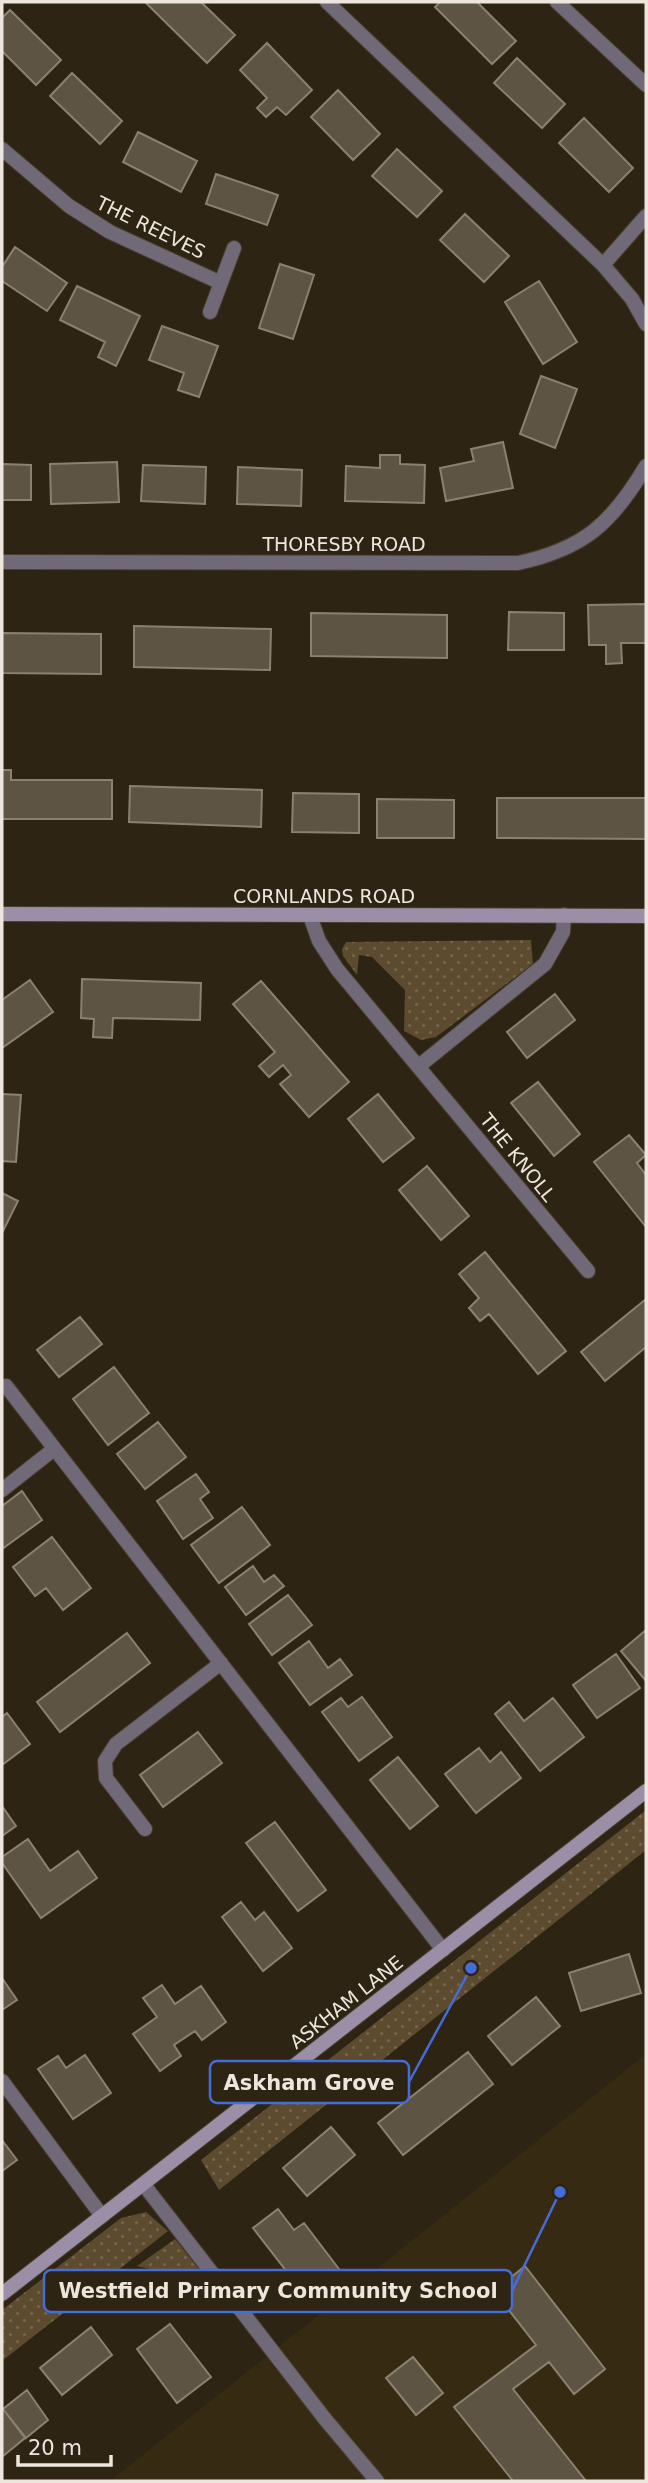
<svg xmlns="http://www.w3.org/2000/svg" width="648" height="2483" viewBox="0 0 648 2483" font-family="'DejaVu Sans',sans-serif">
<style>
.built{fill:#362a13}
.grass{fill:url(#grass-dots)}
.building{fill:#5e5443;stroke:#8c816f;stroke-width:2}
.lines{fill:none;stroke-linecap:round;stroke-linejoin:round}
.lane-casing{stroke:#483f30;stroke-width:16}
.street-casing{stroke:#483f30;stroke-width:16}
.secondary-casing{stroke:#483f30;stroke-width:16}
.lane{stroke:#706978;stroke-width:14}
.street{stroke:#706978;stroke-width:14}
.secondary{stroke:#9b8fa7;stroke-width:14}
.labels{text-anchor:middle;stroke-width:5;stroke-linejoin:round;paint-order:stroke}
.street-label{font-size:19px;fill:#ece6dc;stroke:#2d2414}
.leader{fill:none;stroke:#466cd9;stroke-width:2.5}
.callout-dot{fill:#466cd9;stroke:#2d2414;stroke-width:2.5}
.callout{fill:#2d2414;stroke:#466cd9;stroke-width:2.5}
.callout-label{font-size:21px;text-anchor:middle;font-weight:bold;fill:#ece6dc}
</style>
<defs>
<pattern id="grass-dots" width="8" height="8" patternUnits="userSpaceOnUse" patternTransform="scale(1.75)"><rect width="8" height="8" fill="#5c4b2e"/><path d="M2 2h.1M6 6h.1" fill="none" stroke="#74654c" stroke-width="1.8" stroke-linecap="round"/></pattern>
</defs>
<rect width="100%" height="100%" fill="#2d2414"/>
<path class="built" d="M646,2054v427h-536l191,-152z"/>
<path class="grass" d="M531,940l2,24 -97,73 -15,3 -17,-9 1,-41 -33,-33 -13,-2 -2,20 -14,-19 -1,-7 4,-7z
M646,1810v40l-427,340 -18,-30z
M146,2212l22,19 -166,130v-51l119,-92z
M175,2239l40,50v9l-8,8 -23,-29 -47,-11z"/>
<path class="building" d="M145,2h56l34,33 -28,28z
M440,2h37l39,39 -24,23 -57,-57z
M10,10l51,50 -25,25 -34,-34v-33z
M267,43l45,47 -26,25 -9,-8 -11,10 -9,-9 10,-10 -27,-28z
M517,58l48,46 -23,24 -48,-45z
M72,73l50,48 -22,23 -50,-48z
M338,90l42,44 -27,26 -42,-43z
M584,118l49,50 -24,24 -50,-49z
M138,132l59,29 -16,31 -58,-30z
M397,149l45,42 -25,26 -45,-41z
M216,174l62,21 -11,30 -61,-21z
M465,214l44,42 -25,26 -44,-42z
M15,247l52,36 -20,28 -45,-30v-14z
M280,264l34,11 -21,64 -34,-11z
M539,281l38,61 -34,22 -38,-62z
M77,286l63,30 -24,50 -18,-9 7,-15 -45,-22z
M162,326l56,20 -19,51 -21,-7 6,-17 -35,-13z
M541,376l36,13 -22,59 -35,-14z
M503,442l10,46 -67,13 -6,-33 34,-7 -3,-12z
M380,455h20v9l25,1 -1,38 -79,-2 1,-35 34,2z
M117,462l2,40 -68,2 -1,-40z
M2,464l29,1v35h-29z
M143,465l63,2 -1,37 -64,-3z
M238,467l64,3 -1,36 -64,-2z
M646,604v39h-25l1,20 -16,1v-19h-17l-1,-40z
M509,612l55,1v37h-56z
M311,613l136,2v43l-136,-2z
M134,626l137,3 -1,41 -136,-3z
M2,633l99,1v40l-99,-1z
M2,770h9v10h101v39h-110z
M130,786l132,4 -1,37 -132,-5z
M293,793l66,1v39l-67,-1z
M497,798h149v41l-149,-1z
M377,799l77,1v38h-77z
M82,979l119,4 -1,37 -87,-2 -1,20 -19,-1 1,-18 -13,-1z
M30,980l23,32 -51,36v-48z
M261,981l88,101 -40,35 -29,-33 11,-9 -8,-10 -14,12 -10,-11 16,-14 -42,-48z
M555,994l20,26 -48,38 -20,-26z
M538,1082l42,52 -26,22 -43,-53z
M2,1094l19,1 -5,67 -14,-1z
M378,1094l36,44 -31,24 -35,-43z
M629,1135l17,20 -9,8 9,12v52l-52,-65z
M427,1166l42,50 -28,24 -42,-50z
M2,1193l16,8 -16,32z
M485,1252l81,99 -28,23 -49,-60 -9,7 -11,-13 10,-10 -20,-24z
M646,1299v48l-41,34 -24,-29z
M80,1317l22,27 -43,33 -22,-27z
M114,1367l35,46 -41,32 -35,-46z
M158,1422l28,35 -41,32 -28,-35z
M196,1474l13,18 -9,7 13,19 -30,21 -26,-38z
M22,1491l20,29 -40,29v-43z
M242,1507l28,38 -51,38 -28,-38z
M52,1537l39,51 -28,22 -17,-22 -11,8 -22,-29z
M253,1566l11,16 10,-7 10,11 -38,29 -21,-28z
M288,1595l24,30 -40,30 -23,-31z
M646,1630v51l-25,-30z
M127,1633l23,30 -90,69 -23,-30z
M309,1641l19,27 12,-9 12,16 -42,30 -31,-42z
M616,1654l24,34 -43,30 -24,-33z
M362,1697l30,40 -33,24 -37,-49 19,-14 7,9z
M553,1698l31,39 -44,34 -45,-57 14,-12 15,19z
M7,1713l23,31 -28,21v-48z
M198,1732l24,31 -59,44 -23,-32z
M479,1748l11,14 11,-10 20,26 -45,35 -31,-39z
M398,1757l40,49 -28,23 -40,-49z
M2,1806l14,20 -14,10z
M275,1822l51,68 -28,21 -52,-68z
M28,1839l22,32 28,-20 19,27 -56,40 -39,-55v-6z
M241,1902l14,18 9,-8 28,36 -29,23 -41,-54z
M629,1954l12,39 -60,18 -12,-38z
M2,1978l15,22 -15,10z
M162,1985l13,19 26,-18 25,36 -24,18 -7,-9 -21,14 7,11 -21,15 -27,-37 24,-17 -14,-19z
M536,1997l24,29 -48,39 -24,-29z
M468,2052l25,32 -90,71 -25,-32z
M85,2055l26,38 -38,26 -35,-50 20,-13 8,12z
M331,2127l24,28 -48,41 -24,-28z
M2,2140l15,20 -15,11z
M278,2209l16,21 10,-7 38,50 -34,26 -55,-71z
M525,2266l80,103 -31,25 -25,-32 -36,27 73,92h-73l-59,-74 82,-62 -42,-54z
M170,2324l41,53 -34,26 -40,-54z
M91,2327l21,28 -50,40 -22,-27z
M413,2357l30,36 -27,22 -30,-37z
M27,2390l21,30 -22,18 -23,-29z
M3,2409l22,29 -23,19v-47z"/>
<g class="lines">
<defs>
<path id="lane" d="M2,2081l100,135
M144,2185l181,234 52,62"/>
<path id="street" d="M327,2l276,263 29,34 14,25
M557,2l89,83
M2,149l67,57 41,26 111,51
M603,265l43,-49
M210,312l24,-64
M2,562l516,1c66,-14 94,-40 128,-97
M310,916l9,25 18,28 251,302
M419,1066l126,-102 18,-32 1,-17
M6,1386l437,564
M2,1490l52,-41
M145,1829l-39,-51 -1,-17 11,-17 105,-81"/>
<path id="secondary" d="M2,914l644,2
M2,2294l644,-503"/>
</defs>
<use href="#lane" class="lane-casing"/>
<use href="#street" class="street-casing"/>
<use href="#secondary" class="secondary-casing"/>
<use href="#lane" class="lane"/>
<use href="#street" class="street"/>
<use href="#secondary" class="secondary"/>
</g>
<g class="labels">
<g class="street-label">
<text transform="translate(151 227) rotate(26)" y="7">THE REEVES</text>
<text x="344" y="551">THORESBY ROAD</text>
<text x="324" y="903">CORNLANDS ROAD</text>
<text transform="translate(518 1157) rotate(51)" y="7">THE KNOLL</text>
<text transform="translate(346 2002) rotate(-38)" y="7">ASKHAM LANE</text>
</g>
</g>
<path class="leader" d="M471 1968L409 2082M560 2192L512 2291"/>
<g class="callout-dot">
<circle cx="471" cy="1968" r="7"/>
<circle cx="560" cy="2192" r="7"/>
</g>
<g class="callout">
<rect x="210" y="2061" width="199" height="42" rx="7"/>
<rect x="44" y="2270" width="468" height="42" rx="7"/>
</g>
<g class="callout-label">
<text x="309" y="2090">Askham Grove</text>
<text x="278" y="2298">Westfield Primary Community School</text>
</g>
<rect width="648" height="2483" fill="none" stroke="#ece6dc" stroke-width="7"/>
<path d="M18 2455v10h93v-10" fill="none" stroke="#ece6dc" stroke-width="3.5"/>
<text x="28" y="2455" font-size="21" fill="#ece6dc" stroke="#2d2414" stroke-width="5" paint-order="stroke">20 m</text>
</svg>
